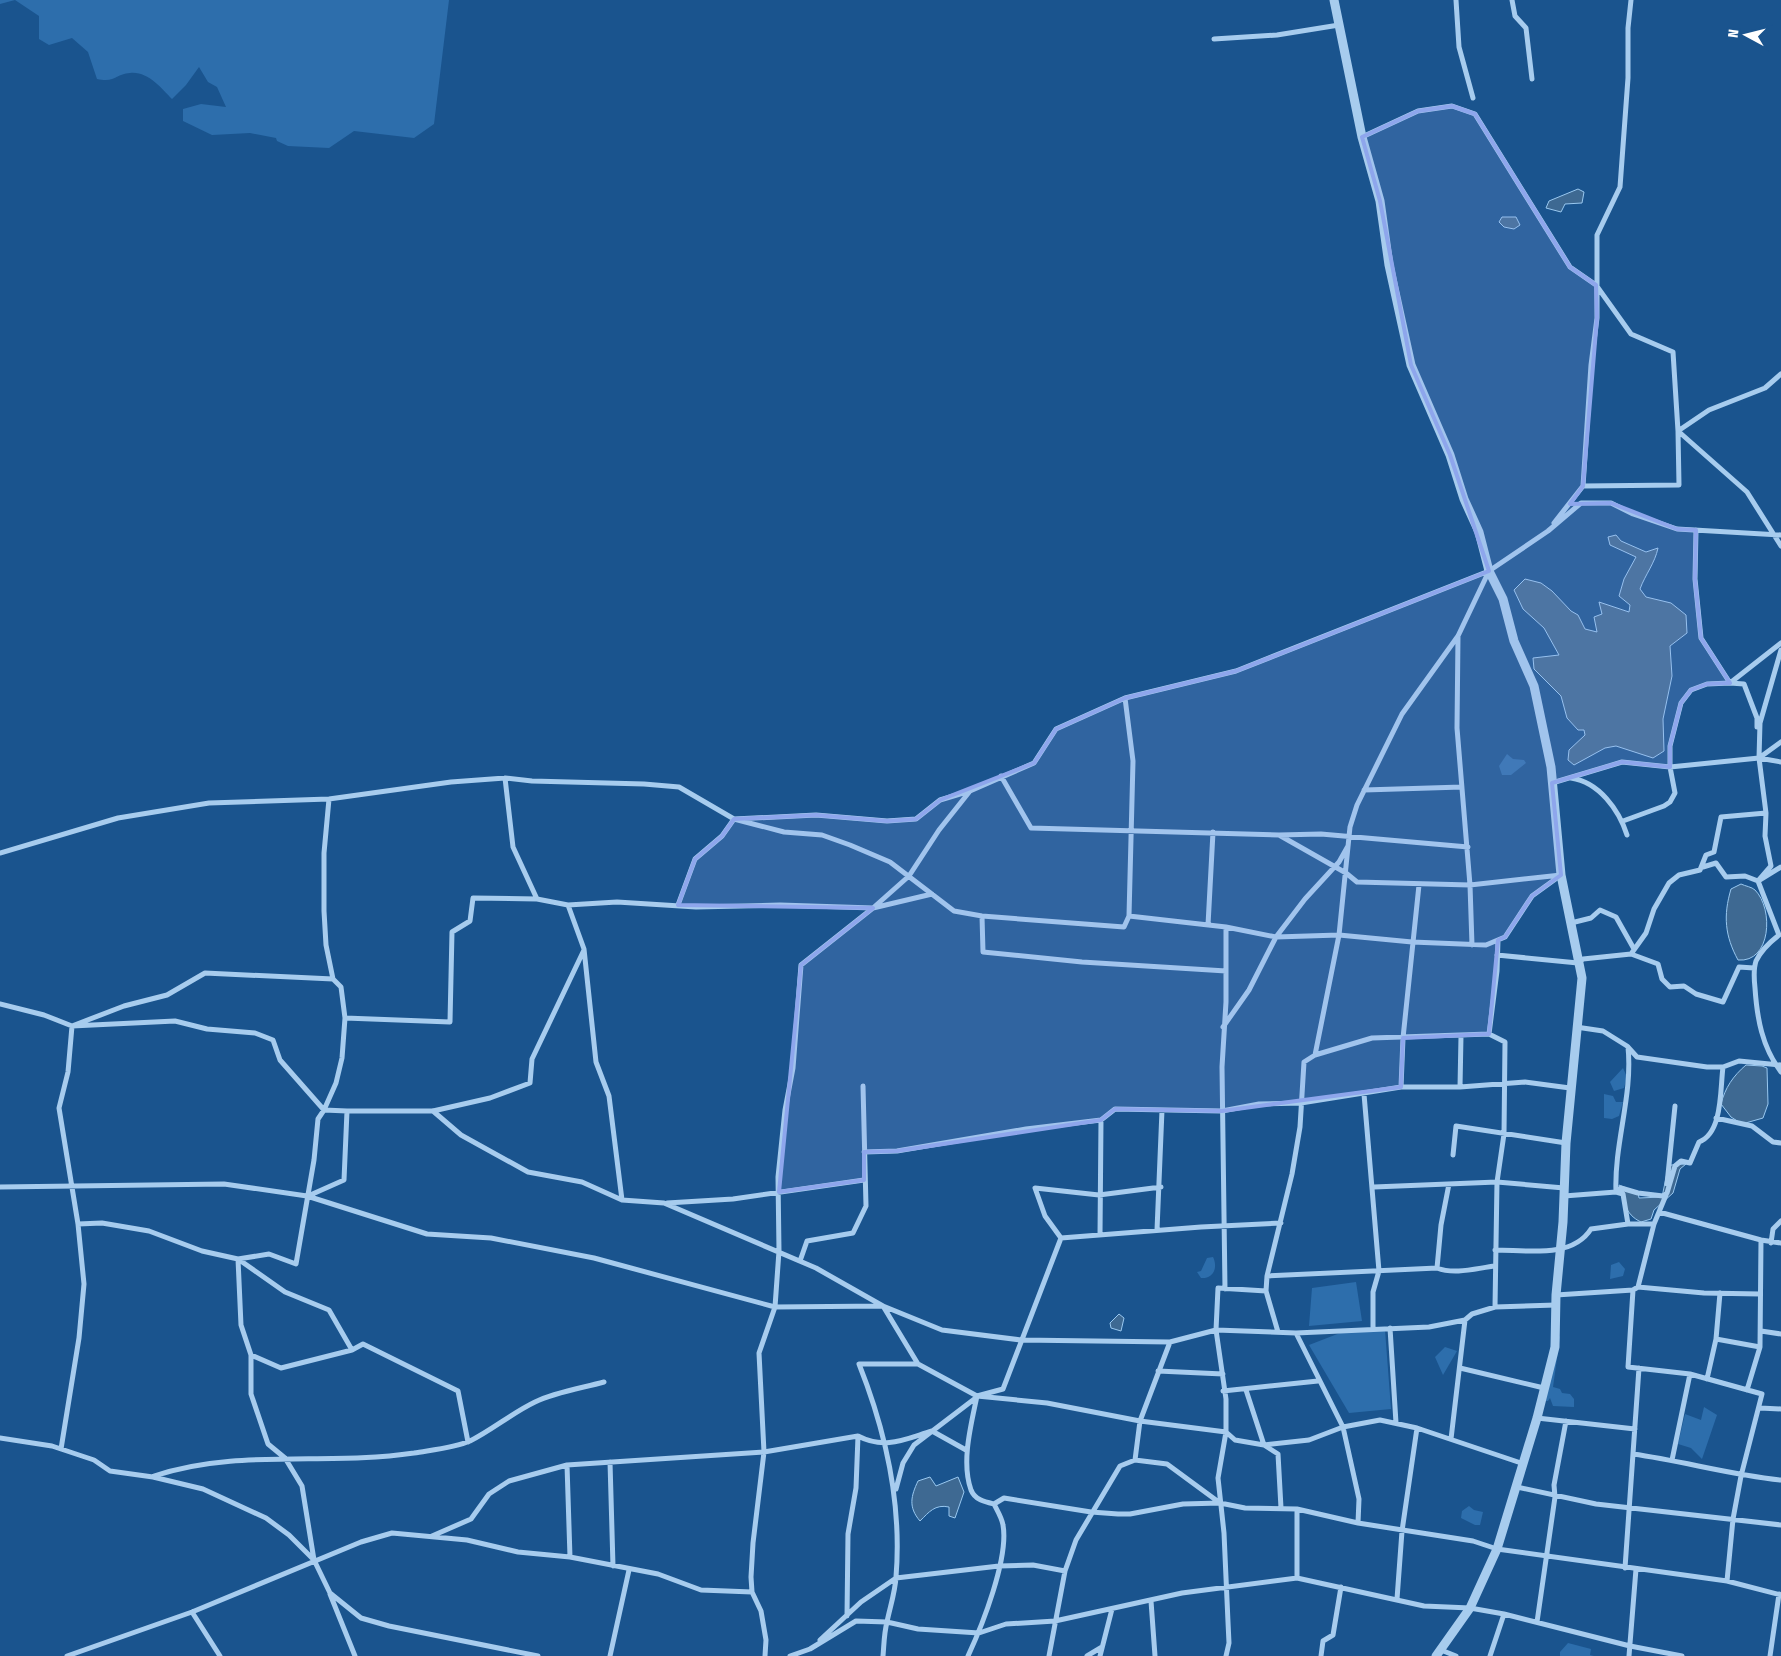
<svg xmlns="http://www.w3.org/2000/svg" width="1781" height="1656" viewBox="0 0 1781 1656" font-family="'Fira Sans Condensed',sans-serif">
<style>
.green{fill:#2d6eac}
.water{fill:#3e6992;stroke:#99c8f0}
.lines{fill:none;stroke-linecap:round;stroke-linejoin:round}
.minor{stroke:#a7ccee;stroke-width:5}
.tertiary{stroke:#a7ccee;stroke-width:9}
.marked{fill:#8ea6ec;fill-opacity:0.2;stroke:#8ea6ec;stroke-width:4;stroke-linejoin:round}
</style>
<rect width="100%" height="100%" fill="#1a548e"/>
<path class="green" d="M0,0h449l-15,124 -20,14 -60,-7 -25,17 -41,-2 -11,-5 -1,-3 -26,-5 -38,2 -29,-14v-12l18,-5 25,3 -9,-20 -9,-5 -9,-15 -13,18 -14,14c-11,-11 -24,-28 -42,-26 -15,1 -14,10 -33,6l-9,-27 -16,-14 -23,7 -10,-6v-23l-24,-16 -15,4z
M1507,754l6,5 11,1 2,3 -15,12h-9l-3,-9z
M1623,1068l4,9 -3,11 -10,3 -4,-9z
M1604,1094l9,2 3,6h7l-4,14 -7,3 -8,-1z
M1213,1257c5,10 1,22 -12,21l-4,-6 4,-1 6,-13z
M1619,1262l6,7 -2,7 -13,3 1,-14z
M1356,1282l6,39 -53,5 3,-38z
M1553,1329l7,8 -7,50 7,2 2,4 8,1 4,5v8l-21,-1 -3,-8 -2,3h-4l-5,-13 5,3z
M1385,1330l6,79 -42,4 -40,-68 31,-12z
M1445,1347l12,4 -14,24 -8,-18z
M1704,1407l13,8 -15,44 -11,-11 -13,-4 7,-30 16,6z
M1469,1506l5,4 9,2 -3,13h-5l-14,-7 1,-7z
M1568,1643l23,6 -1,6 4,1h-34v-4z"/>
<path class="water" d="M1578,189l6,3 -2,11 -17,1 -4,8 -15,-4 3,-7z
M1502,217h14l4,8 -6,4 -10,-2 -5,-5z
M1616,535l5,6 25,11 12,-4c-3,15 -13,27 -18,41l6,8 25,6 15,12 1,18 -17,13 2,30 -9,43 1,32 -11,7 -37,-12 -11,2 -31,17 -6,-5 1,-10 16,-15 -1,-5h-6l-11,-12 -6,-22 -27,-27 -1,-11 26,-3 -15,-27 -21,-19 -9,-19 11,-11 16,4 11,8 19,20 7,4 7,14 12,3 -3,-15 8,-3 -3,-12 30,10 1,-7 -11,-9 5,-17 12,-22 -26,-12 -2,-8z
M1741,884c4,2 11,3 14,6 19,19 16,73 -17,70 -13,-24 -15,-44 -7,-71z
M1746,1065l16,1 5,2 1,36 -5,14 -21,6 -11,-7 -10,-13c4,-16 12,-28 25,-39z
M1686,1164l-6,5 -7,24 -19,17 -3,9 -10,3c-17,-8 -17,-22 -22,-37l19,8 1,5 23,-1 5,-24 4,-8z
M1119,1314l5,4 -3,13 -10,-3 -1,-5z
M930,1477l6,9 22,-9 6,15 -9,26 -6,-2v-9c-14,-3 -20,5 -29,14 -12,-14 -9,-25 -2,-40z"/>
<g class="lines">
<path class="minor" d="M1456,0l3,47 14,51
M1512,0l3,16 11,12 6,51
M1214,39l63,-4 62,-10
M1362,137l56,-26 34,-5 23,8 95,153 26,18 35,49 42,18 5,79 69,61 34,54
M1583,486l8,-121 6,-47v-83l23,-48 8,-109v-50l3,-28
M1554,523l29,-37 96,-1 -1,-54 31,-21 56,-22 16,-14
M1696,530l-1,49 6,59 29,45 14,1 13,34v9
M1458,636l-1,92 13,157 2,60
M1781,650l-21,73 -1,35 7,55 -1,23 6,30 -13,15 21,54c-9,7 -18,15 -23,26 -3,9 -2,18 -1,27 2,30 7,59 26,84
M1125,698l8,63 -4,155
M1759,758l22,-16
M1001,776l30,52 248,7 67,38 11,9 113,3 91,-10
M505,778l8,69 24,52
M1571,778c28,4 48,32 56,57
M1552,783l70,-21 48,5 89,-9 22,4
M1364,790l98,-3
M329,799l-5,54v58l2,34 7,34 8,8 4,31
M1623,821l41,-15 6,-4 5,-9 -5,-26v-21l11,-43 10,-13 16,-6 23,-1 51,-40
M1279,835l42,-1 147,13
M0,853l118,-35 91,-15 120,-4 122,-17 54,-4 27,3 112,3 35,3 55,32 50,13 38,3 28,10 40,17 64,49 28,5 142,11 5,-11 97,11 50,10 63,-2 73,7 74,3 19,-8 27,-41 29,-21
M1703,867l13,-4 10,14 19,-1 13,5 23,-14
M568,905l49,-3 79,5 84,-2 93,3 36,-32 30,-46 31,-39
M678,905l17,-46 27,-23 12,-17 82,-4 71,6 29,-2 24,-19 30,-9 64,-28 22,-34 69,-31 111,-27 253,-100 59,-40 33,-28h30l22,11 44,15 104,6
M982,916l1,36 99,10 144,9
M1571,923l20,-5 9,-8 16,7 18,32
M1208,925l5,-93
M1631,954l15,-21 8,-24 15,-26 10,-8 21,-5 6,-15 8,-3 7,-35 45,-4
M1497,955l81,8 5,-4 48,-5 27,10 4,15 8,8 14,-1 12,8 27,8 16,-35 15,1
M0,1004l44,11 28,11 52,-20 43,-11 38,-22 128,6
M1223,1027l26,-37 27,-53 29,-38 34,-37 9,-16
M1576,1027l27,4 24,15 10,11 70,10h16l16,-6 42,4
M1489,1034l8,-63 1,-31
M1628,1047c5,49 -14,96 -12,145l7,2 5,30
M1315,1055l57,-17 117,-4 16,8 -1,92 -7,48 -2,125
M1401,1087l2,-49 16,-153
M1460,1087l1,-51
M1364,1094l15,177 -6,21v36
M433,1111l28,24 67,37 54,10 40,18 42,3 152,65 67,38 35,58 59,32 70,7 93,18 86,11 9,8 29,5 45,-5 34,-13 37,-7 37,8 104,35
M1716,1118l36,8 21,16 8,1
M864,1152l33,-1 129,-22 75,-9 14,-11 107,2 37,-7 42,-1 100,-16h59l65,-5 45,6
M1453,1155l3,-29 110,17
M1449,1184l-8,41 -4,43c18,7 40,0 58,-2
M1667,1184l8,-78
M0,1187l224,-3 83,12 120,38 64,4 103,20 181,49 108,-1 59,24 79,10 149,2 46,-12 80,3 133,-6 36,-7 7,-6 23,-7 61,-2
M1374,1187l123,-5 67,6
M308,1196l36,-16 3,-69h86l57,-13 40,-15 2,-24 52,-109
M1564,1196l52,-4 5,-4 17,5 25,3 4,-3 8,-27 6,-5 9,2 9,-21c24,-9 21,-53 24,-75
M667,1203l66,-4 131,-19
M1659,1212l102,28 20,3
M78,1224l24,-1 47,8 53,20 36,8 47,33 44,18 23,40 11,-6 95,47 10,51
M1157,1230l5,-120
M1100,1235l1,-115
M1061,1238l140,-11 80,-4
M1061,1238l-16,-22 -10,-28 64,7 62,-8
M1771,1243l2,-14 8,-8
M1495,1250c31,0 77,9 96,-21l37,-5h26
M238,1259l31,-5 27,10 18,-104 4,-41 6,-9 12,-27 6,-25 3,-40 105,4 2,-90 18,-11 3,-23 64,1 31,6 16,44 12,113 13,34 13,104
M238,1259l3,66 10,30v39l17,50 17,14 17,28 12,74
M800,1261l7,-20 46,-8 13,-27 -3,-120
M1267,1276l170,-8
M1638,1287l16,-63 12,-29
M1225,1289l-3,-222 4,-65v-75
M1633,1290l-5,77 62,7 72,20 -21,82 -8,43 -6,62
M1556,1295l77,-5 5,-3 66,6 56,1
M1390,1328l6,95
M1761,1331l20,3
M1278,1332l-12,-41 1,-15 25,-102 8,-47 4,-65 11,-7 24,-120 11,-108 7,-22 45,-91 56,-78 31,-65
M1296,1333l47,94 16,72 -1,24
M1716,1339l44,8
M1170,1342l-30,79 -5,39 32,4 53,39
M251,1355l30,13 71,-18
M1460,1368l84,20
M1158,1371l65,3
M1707,1379l9,-40 4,-46
M1246,1390l18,55 14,9 3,54
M1747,1390l13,-43 1,-107
M1223,1391l95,-10
M1760,1408l21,1
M1537,1418l98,11
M0,1438l52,8 42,14 16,11 43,6 50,12 63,29 23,17 25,25 16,33 31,25 28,8 149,30
M1451,1439l14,-119
M61,1449l18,-111 5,-54 -6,-60 -19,-116 9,-36 4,-46 103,-5 32,8 48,4 18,7 7,20 44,50 23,1
M1633,1454c50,7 98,21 148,26
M1672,1460l18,-86
M610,1462l3,104
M567,1465l3,92
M154,1476c83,-28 174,-10 260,-23 17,-3 40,-5 56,-12 22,-11 42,-28 65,-39 20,-10 47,-14 69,-20
M1517,1487l79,17 185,21
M896,1489l7,-26 11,-18 63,-48
M994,1504l10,-6 87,14 27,2h12l53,-10 37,-1 25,5 52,1 61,14 115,18 24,8 230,32 54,14
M432,1536l39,-17 18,-25 20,-13 58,-16 197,-13 94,-16c27,14 47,3 74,-5l34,19
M1625,1568l14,-200
M1297,1578v-69
M330,1594l25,62
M1397,1599l5,-68 15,-103
M1151,1601l4,55
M192,1612l28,44
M847,1616l1,-82 8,-46 2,-52
M1537,1622l18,-125 -1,-12 12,-64
M820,1640l41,-38 35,-24 103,-12 34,-1 32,6
M1441,1650l15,6
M67,1656l125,-44 169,-70 31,-9 75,7 51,12 52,5 88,17 43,16 51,2
M610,1656l19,-86
M765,1656l1,-16 -5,-29 -9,-19 -1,-15 2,-34 11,-91 -5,-99 16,-46 4,-56 -1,-74 7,-67 8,-42 8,-103 72,-57 59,-14
M790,1656l20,-7 46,-28 31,1 31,7 61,4 27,-9 49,-3 127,-28 115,-15 127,28 46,2 34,6 126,32 52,10
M883,1656c1,-11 1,-23 4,-34 3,-15 8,-29 9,-45 6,-73 -10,-145 -37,-213h59
M968,1656c14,-30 41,-98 35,-131 -1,-7 -6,-15 -9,-21 -9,-2 -19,-4 -23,-14 -10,-28 0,-65 6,-94l26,-7 58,-151
M1049,1656l16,-85 11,-31 44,-74 15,-6
M1087,1656l15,-9
M1100,1656l12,-47
M1226,1656l3,-13 -1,-21 -4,-89 -6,-55 8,-46v-33l-10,-69 2,-42 48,3
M1321,1656l2,-15 10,-6 8,-48
M1490,1656l14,-42
M1629,1656l7,-87
M1770,1656l9,-62"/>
<path class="tertiary" d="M1334,0l28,137 18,64 9,64 22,100 39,90 14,44 15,33 10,39 14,28 11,42 20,45 17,81 10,108 21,103 -16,165 -3,79 -7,73 -1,52 -18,71 -40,131 -27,59 -34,48"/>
</g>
<path class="marked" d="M1452,106l23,8 95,153 26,18 1,33 -14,168 -13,18 41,-1 66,26 19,1 -1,49 6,59 29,45 -23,1 -16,6 -10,13 -11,43v21l-48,-5 -70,21 9,92 -29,21 -27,41 -7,3 -9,94 -86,4 -2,49 -179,24 -107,-2 -14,11 -204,31 -33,1v28l-85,12 22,-227 72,-57 -195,-3 17,-46 27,-23 12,-17 82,-4 71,6 29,-2 24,-19 94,-37 22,-34 69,-31 111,-27 253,-100 -39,-116 -39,-90 -31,-164 -18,-64 56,-26z"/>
<g transform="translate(1746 35) rotate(277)" stroke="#1a548e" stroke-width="4" paint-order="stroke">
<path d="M0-4L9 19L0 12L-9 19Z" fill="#ffffff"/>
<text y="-8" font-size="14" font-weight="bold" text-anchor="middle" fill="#ffffff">N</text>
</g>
</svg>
